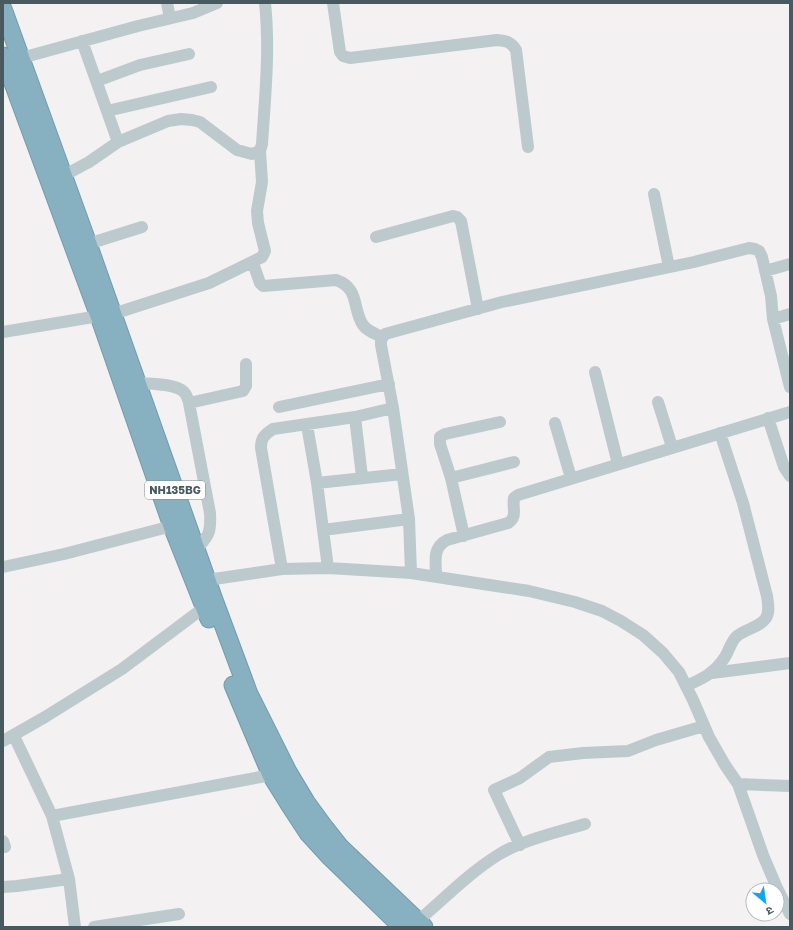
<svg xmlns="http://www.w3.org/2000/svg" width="793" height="930" viewBox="0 0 793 930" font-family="'Golos Text','Noto Sans Devanagari',sans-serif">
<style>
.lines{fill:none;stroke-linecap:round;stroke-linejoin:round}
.highway-casing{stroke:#729cad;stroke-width:19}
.minor{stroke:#bccace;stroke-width:12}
.highway{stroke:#87b1c1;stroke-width:17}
.labels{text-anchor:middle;stroke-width:3;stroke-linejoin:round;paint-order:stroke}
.shield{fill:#fff;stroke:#7f8c90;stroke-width:1}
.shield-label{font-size:11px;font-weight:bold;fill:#485a60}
</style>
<rect width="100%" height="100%" fill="#f3f1f2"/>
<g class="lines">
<defs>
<path id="highway" d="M3,9l85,235 126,356 35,94 39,78 18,30 19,26 15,19 84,80
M3,56l96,260 73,210 37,93
M233,685l38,90 18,29 19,29 22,24 72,70"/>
</defs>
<use href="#highway" class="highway-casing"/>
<path class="minor" d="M167,3l3,15
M333,3l7,49 3,4 7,2 147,-18c10,1 14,2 19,10l12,97
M82,41l36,101
M14,60l124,-34 55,-13 24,-10
M97,81l43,-16 49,-11
M107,111l104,-24
M63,176l26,-14 29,-20 50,-21 13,-2 11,1 8,2 37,28 15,4 8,-3 2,-7c3,-47 8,-94 3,-141
M654,194l15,73
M376,237l77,-21 4,1 4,4 17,88
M88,244l54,-17
M253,263l7,20 3,3 73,-6c24,8 16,29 27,45 4,6 13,9 19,12
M765,271l25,-7
M113,314l96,-31 53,-26 3,-6 -7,-28 -1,-12 5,-29 -2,-31
M773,319l17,-5
M3,332l96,-16
M595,372l23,92
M138,383c11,1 37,0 46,9 3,3 4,7 5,11l21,110c1,20 -1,22 -13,36
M658,402l14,45
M189,403l54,-12 3,-5v-22
M279,407l110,-23
M355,417l7,60
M768,418l16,49 6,9
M555,423l16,55
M307,425l10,58 11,85
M451,478l63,-16
M317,483l85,-9
M323,530l86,-11
M464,536l-13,-58 -11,-34v-7l5,-3 55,-12
M3,567l61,-13 108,-28
M282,569l-21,-121c0,-10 3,-13 12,-19l82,-12 38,-9
M411,573l-2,-54 -16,-111 -12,-63v-5l4,-6 117,-32 192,-40 55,-14 6,1 4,2 3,6 9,39 2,23 17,68
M436,576c0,-15 -4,-28 11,-36l61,-17c10,-6 4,-16 6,-25l4,-3 272,-83
M207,580l75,-11 46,-1 83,5 118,18 46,11 27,9 19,10 22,14 20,18 16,19 14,28 16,37 16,28 13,19 25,71 14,33 13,26
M712,673l78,-10
M686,686c16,-7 29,-13 39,-29 4,-6 6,-16 12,-21 9,-7 23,-9 29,-18 4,-7 2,-15 1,-22l-24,-93 -23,-70
M14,736l38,80 17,63 6,48
M3,741l42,-24 77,-48 88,-66
M738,784l52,2
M52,816l219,-41
M3,841l2,6
M520,845l-26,-55 26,-12 29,-21 34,-4 45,-2 28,-11 48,-14
M3,887l14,-1 52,-7
M418,921c26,-22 51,-48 80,-66 24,-15 60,-23 87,-31
M94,927l85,-13"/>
<use href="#highway" class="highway"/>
</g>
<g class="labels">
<rect class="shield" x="145" y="481" width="60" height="18" rx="3"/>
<g class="shield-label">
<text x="175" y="494">NH135BG</text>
</g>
</g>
<rect width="793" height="930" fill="none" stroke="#485a60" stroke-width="8"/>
<g transform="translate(765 902) rotate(151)"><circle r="19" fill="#ffffff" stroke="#b6bdbf"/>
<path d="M0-3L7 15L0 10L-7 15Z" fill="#12a5ed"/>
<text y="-6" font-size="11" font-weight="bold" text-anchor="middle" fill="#485a60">उ</text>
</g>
</svg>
